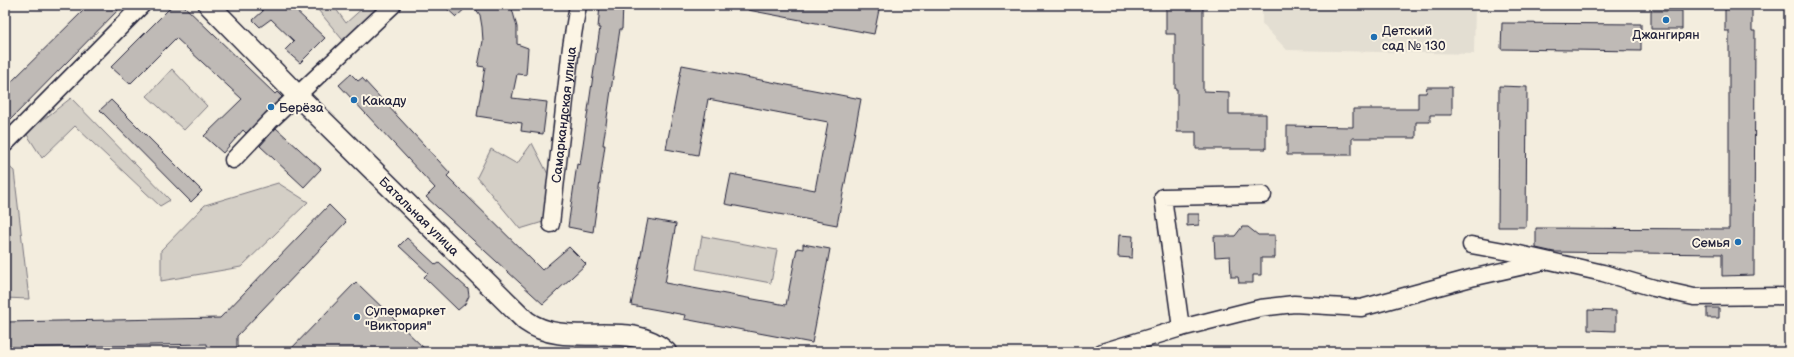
<svg xmlns="http://www.w3.org/2000/svg" width="1794" height="357" viewBox="0 0 1794 357" font-family="'Balsamiq Sans',sans-serif">
<style>
.built{fill:#e3ded2}
.green{fill:#d4cfc6;stroke:#7b7880}
.building{fill:#bfbab6;stroke:#22223b}
.lines{fill:none;stroke-linecap:round;stroke-linejoin:round}
.minor-casing{stroke:#22223b;stroke-width:19}
.major-casing{stroke:#22223b;stroke-width:23}
.minor{stroke:#fcf5e5;stroke-width:16}
.major{stroke:#fcf5e5;stroke-width:20}
.poi-dot{fill:#1f6fb2;stroke:#fcf5e5;stroke-width:1.5}
.labels{text-anchor:middle;stroke-width:4;stroke-linejoin:round;paint-order:stroke}
.poi-label{font-size:13px;fill:#22223b;stroke:#fcf5e5;text-anchor:start}
.street-label{font-size:13px;fill:#22223b;stroke:#fcf5e5}
</style>
<rect width="100%" height="100%" fill="#f3edde"/>
<filter id="ink" filterUnits="userSpaceOnUse"><feTurbulence type="fractalNoise" baseFrequency=".025" numOctaves="2"/><feDisplacementMap in="SourceGraphic" scale="8" xChannelSelector="R" yChannelSelector="G"/><feConvolveMatrix kernelMatrix="1 2 1 2 8 2 1 2 1" color-interpolation-filters="sRGB"/></filter>
<g filter="url(#ink)">
<path class="built" d="M1262,5h213l-1,49 -187,-4 -25,-26z"/>
<path class="green" d="M314,5h19l13,18 20,-18h21l-41,39z
M172,69l35,37 -23,24 -37,-34z
M71,98l99,102 -10,6 -85,-80 -33,32 -16,-25z
M532,143l18,35 -7,44 -23,7 -43,-52 14,-28 26,15z
M5,163l9,8 15,128 -24,-1z
M278,183l30,19 -67,65 -80,14v-31l44,-45z
M702,236l75,14 -6,33 -75,-14z
M191,350l2,2h-102z"/>
<path class="building" d="M89,5h34l-112,114 -6,-5v-26z
M173,5h10l92,89 2,-2 5,5 -36,36 -3,-3 -20,23 -19,-17 38,-37 -66,-61 -46,46 -19,-17z
M257,5h33l35,33 -25,25 -15,-13 9,-9 -23,-22 -11,8 -7,-7 10,-9z
M443,5h26l-13,12z
M473,5h38l6,22v17l11,4 -2,27 -9,-1 -5,24 35,4 -4,32 -22,-3 1,-8 -45,-7 8,-49 -7,-1 5,-25 -1,-14 -2,-12z
M600,5h23l-1,24h-2l-17,116h2l-12,87 -25,-5 9,-63 3,1 20,-137h-2z
M749,5h131l-6,29 -126,-24z
M1166,5h37v86l26,1v22h37v35h-70v-17h-19v-43h-2v-55h-9z
M1725,5h27v26h3l-1,244 -32,1v-22l-168,-2 -18,-4v-20l193,1v-198h-4z
M1651,11h31v18h-31z
M1502,23l139,1v27l-140,-2z
M682,65l179,34 -24,126 -112,-21 6,-30 84,16 13,-68 -120,-23 -10,56 -32,-6z
M351,74l7,7 4,-3 88,95 -3,3 95,94 27,-23 17,17 -43,40 -117,-107 9,-9 -96,-103z
M1499,86l28,1 -1,140h-28z
M1427,87h25v28h-22v7h-14v16h-64v17h-65v-29l66,1v-18h65v-16h8z
M111,100l91,91 -11,11 -91,-92z
M276,128l45,41 -17,18 -44,-41z
M329,205l17,17 -109,114v16h-29l-1,-8 -202,4v-26l215,-4z
M1187,214h12v11l-12,1z
M648,219l28,5 -11,59 121,22 11,-57 6,1v-5l27,5 -18,94 -128,-24 1,-4 -54,-10z
M1242,227h6l10,8h17v23h-14v17h-8v8h-14l-1,-6h-7l-1,-21 -15,1 -1,-21h21z
M1119,235l14,1 -1,22 -14,-1z
M407,238l29,27 3,-2 29,26 1,7 -4,8 -7,6 -34,-33 4,-4 -29,-27z
M356,282l72,70h-140z
M1707,308h12v10h-12z
M1588,310l28,1v20l-28,-1z"/>
<g class="lines">
<defs>
<g id="minor">
<path d="M5,144l137,-139"/>
<path d="M233,160l38,-40 122,-115"/>
<path id="s1" d="M551,224l20,-177 7,-42"/>
<path d="M1471,245l44,8 88,20 51,15 40,9 95,-1"/>
<path d="M1181,328l-18,-131 100,-2"/>
<path d="M1102,352l79,-24 79,-20 34,-4 67,4 110,-30 75,-17"/>
</g>
<g id="major">
<path id="s2" d="M209,5l89,91 228,225c41,30 104,-4 140,31"/>
</g>
</defs>
<use href="#minor" class="minor-casing"/>
<use href="#major" class="major-casing"/>
<use href="#minor" class="minor"/>
<use href="#major" class="major"/>
</g>
</g>
<g class="poi-dot">
<circle cx="1666" cy="20" r="4"/>
<circle cx="1374" cy="37" r="4"/>
<circle cx="354" cy="100" r="4"/>
<circle cx="271" cy="107" r="4"/>
<circle cx="1738" cy="242" r="4"/>
<circle cx="357" cy="317" r="4"/>
</g>
<g class="labels">
<g class="poi-label">
<text x="1382" y="35">Детский<tspan x="1382" dy="15">сад № 130</tspan></text>
<text x="1666" y="39" text-anchor="middle">Джангирян</text>
<text x="362" y="105">Какаду</text>
<text x="279" y="112">Берёза</text>
<text x="1730" y="247" text-anchor="end">Семья</text>
<text x="365" y="315">Супермаркет<tspan x="365" dy="15">"Виктория"</tspan></text>
</g>
<g class="street-label">
<text dy="5" stroke="none"><textPath href="#s1" startOffset="110">Самаркандская улица</textPath></text>
<text dy="5" stroke="none"><textPath href="#s2" startOffset="298">Батальная улица</textPath></text>
</g>
</g>
<rect width="1794" height="357" fill="none" stroke="#fcf5e5" stroke-width="20"/>
<rect x="10" y="10" width="1774" height="337" fill="none" stroke="#22223b" stroke-width="1.5" filter="url(#ink)"/>
</svg>
